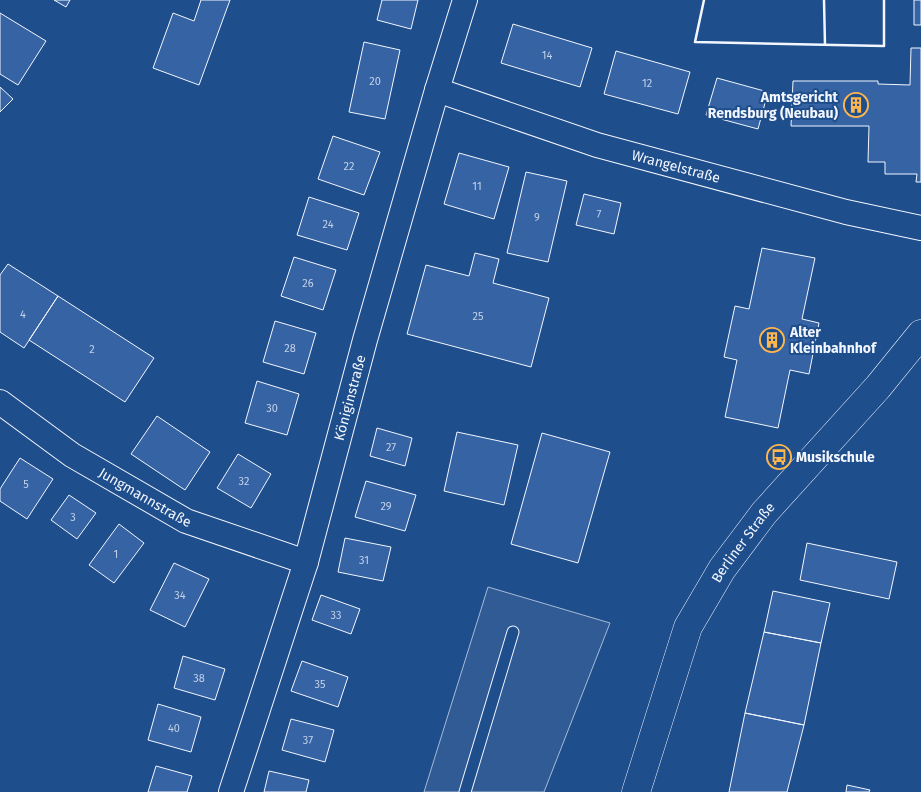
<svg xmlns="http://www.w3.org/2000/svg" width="921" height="792" viewBox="0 0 921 792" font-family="'Fira Sans',sans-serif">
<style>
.built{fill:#305b95;stroke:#a8bbd7}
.building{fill:#3563a3;stroke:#f2f6ff}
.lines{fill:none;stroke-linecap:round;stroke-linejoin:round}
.service-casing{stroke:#f2f6ff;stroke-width:13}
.minor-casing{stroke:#f2f6ff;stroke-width:26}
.secondary-casing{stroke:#f2f6ff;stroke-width:29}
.service{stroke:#1f4e8c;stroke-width:11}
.minor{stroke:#1f4e8c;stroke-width:24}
.secondary{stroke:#1f4e8c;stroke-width:28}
.wall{stroke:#f2f6ff;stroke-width:2.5}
.labels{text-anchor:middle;stroke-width:4;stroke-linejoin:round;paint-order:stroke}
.number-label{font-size:11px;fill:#c3d1e8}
.poi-label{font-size:14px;font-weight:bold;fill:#f2f6ff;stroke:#1f4e8c;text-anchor:start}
.street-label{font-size:14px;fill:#f2f6ff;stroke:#1f4e8c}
</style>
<rect width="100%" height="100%" fill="#1f4e8c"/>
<path class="built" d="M488,587l122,36 -66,169h-120z"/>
<path class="building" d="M54,0h16l-4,7z
M201,0h29l-31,85 -46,-17 20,-55 21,8z
M382,0h36l-7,29 -34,-9z
M914,0h7v25h-7z
M0,13l46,28 -28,44 -18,-11z
M513,24l79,24 -12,39 -79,-24z
M364,42l36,8 -15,69 -36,-7z
M911,48h10v134h-5l1,-8h-32v-12h-17l1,-36h-78l2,-45h85v3l32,1z
M616,51l74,21 -12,42 -74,-20z
M717,78l51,14 -10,37 -52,-14z
M0,87l13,12 -13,13z
M333,136l47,16 -16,43 -46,-16z
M459,153l50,14 -15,52 -50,-15z
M526,172l41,9 -19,81 -41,-9z
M584,194l37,9 -7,31 -38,-9z
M309,197l50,16 -12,37 -50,-15z
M762,248l53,10 -13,61 17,4 -10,51 -19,-4 -12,58 -53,-11 12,-57 -13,-3 11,-51 14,3z
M475,253l24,6 -6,24 56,15 -18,69 -124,-33 19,-69 43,11z
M294,257l42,13 -13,40 -42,-14z
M8,264l50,32 -34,52 -24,-16v-57z
M58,296l96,62 -29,44 -96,-62z
M275,321l41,12 -12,41 -41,-12z
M257,381l42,13 -12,41 -42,-12z
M157,416l53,36 -25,38 -54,-36z
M377,428l35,10 -7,28 -35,-10z
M457,432l61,13 -14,60 -60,-14z
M542,433l68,19 -32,111 -67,-19z
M238,454l33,20 -20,34 -34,-20z
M20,458l33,21 -26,40 -27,-18v-12z
M366,481l50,14 -11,36 -50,-14z
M69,495l27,18 -19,26 -26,-19z
M119,524l25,19 -30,40 -25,-18z
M345,538l46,9 -8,34 -45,-9z
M807,543l90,19 -8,37 -89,-19z
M174,563l35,16 -24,48 -35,-17z
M773,591l57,12 -9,40 -57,-11z
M321,595l39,14 -9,25 -39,-14z
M764,632l57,11 -17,82 -59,-12z
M183,656l42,13 -10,31 -41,-12z
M302,661l46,16 -10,30 -47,-16z
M158,704l43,13 -10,35 -43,-12z
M745,713l59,12 -17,67h-58z
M291,719l43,11 -9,32 -43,-12z
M156,766l36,10 -5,16h-39z
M269,771l40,9 -3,12h-42z
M847,785l23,5 -1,2h-23z"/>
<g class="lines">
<defs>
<path id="service" d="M465,792l48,-160"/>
<g id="minor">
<path id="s1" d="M437,90l160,55 249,67 75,16"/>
<path id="s2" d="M0,402l72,53 114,66 120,41"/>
<path id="s3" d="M231,792l75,-230 59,-222 72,-250 28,-90"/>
</g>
<g id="secondary">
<path id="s4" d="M636,792l52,-165 34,-58 42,-56 114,-126 43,-53"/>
</g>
</defs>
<use href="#service" class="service-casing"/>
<use href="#minor" class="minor-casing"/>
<use href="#secondary" class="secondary-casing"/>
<use href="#service" class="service"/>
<use href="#minor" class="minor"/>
<use href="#secondary" class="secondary"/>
<path class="wall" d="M704,0l-9,42 189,4v-46
M824,0l1,45"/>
</g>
<defs>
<symbol id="building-ring" viewBox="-11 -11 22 22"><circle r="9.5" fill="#1f4e8c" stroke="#ffb74d" stroke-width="1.5"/><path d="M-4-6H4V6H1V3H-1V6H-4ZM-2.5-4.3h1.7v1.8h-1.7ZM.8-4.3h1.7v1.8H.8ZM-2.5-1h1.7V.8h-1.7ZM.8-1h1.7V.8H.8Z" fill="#ffb74d"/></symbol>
<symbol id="bus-ring" viewBox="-11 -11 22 22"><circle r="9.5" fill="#1f4e8c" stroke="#ffb74d" stroke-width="1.5"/><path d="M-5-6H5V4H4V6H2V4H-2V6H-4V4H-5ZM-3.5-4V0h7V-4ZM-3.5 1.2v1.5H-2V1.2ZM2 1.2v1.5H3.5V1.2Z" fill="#ffb74d"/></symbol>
</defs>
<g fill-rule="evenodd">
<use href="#building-ring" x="842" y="91" width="28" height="28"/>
<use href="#building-ring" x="758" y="326" width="28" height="28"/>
<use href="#bus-ring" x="765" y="443" width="28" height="28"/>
</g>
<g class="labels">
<g class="number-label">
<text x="547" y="59">14</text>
<text x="375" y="85">20</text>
<text x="647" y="87">12</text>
<text x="349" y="170">22</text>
<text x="477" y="190">11</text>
<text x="599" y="218">7</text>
<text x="537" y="221">9</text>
<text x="328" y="228">24</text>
<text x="308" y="287">26</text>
<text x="23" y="318">4</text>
<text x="478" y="320">25</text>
<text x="290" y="352">28</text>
<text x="92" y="353">2</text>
<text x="272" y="412">30</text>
<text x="391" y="451">27</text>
<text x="244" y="485">32</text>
<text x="26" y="488">5</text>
<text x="386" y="510">29</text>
<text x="73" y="521">3</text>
<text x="116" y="558">1</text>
<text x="364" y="564">31</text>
<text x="180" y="599">34</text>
<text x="336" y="619">33</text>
<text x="199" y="682">38</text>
<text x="320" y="688">35</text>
<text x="174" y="732">40</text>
<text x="308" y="744">37</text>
</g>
<g class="poi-label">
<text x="838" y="102" text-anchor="end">Amtsgericht<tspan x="838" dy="16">Rendsburg (Neubau)</tspan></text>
<text x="790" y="337">Alter<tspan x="790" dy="16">Kleinbahnhof</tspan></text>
<text x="796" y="462">Musikschule</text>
</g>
<g class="street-label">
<text dy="5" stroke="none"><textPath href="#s1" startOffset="251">Wrangelstraße</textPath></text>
<text dy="5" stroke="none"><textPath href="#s3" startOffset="412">Königinstraße</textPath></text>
<text dy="5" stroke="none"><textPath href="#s2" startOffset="174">Jungmannstraße</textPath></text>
<text dy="5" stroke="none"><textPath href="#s4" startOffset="274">Berliner Straße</textPath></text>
</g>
</g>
</svg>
